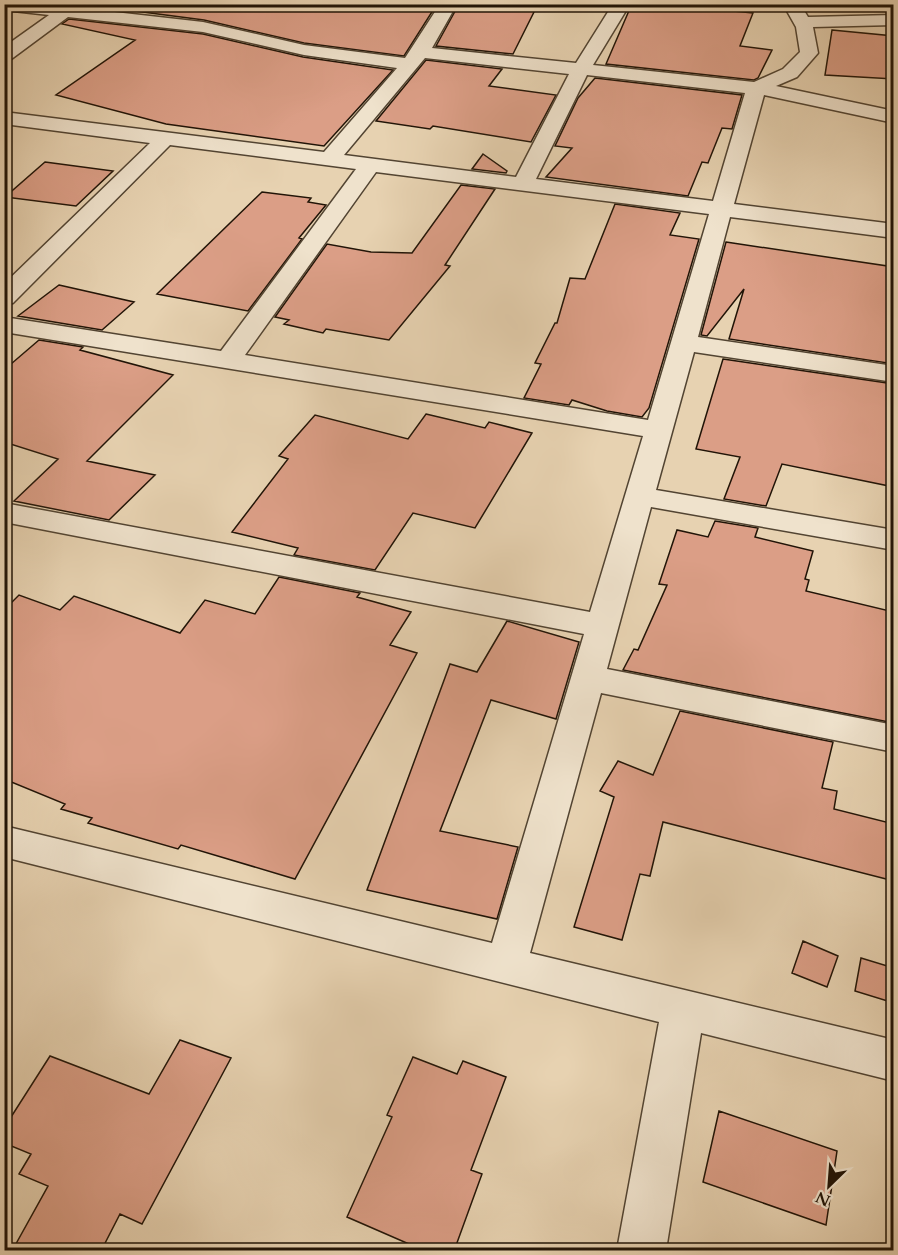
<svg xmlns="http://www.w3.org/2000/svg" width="898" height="1255" viewBox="0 0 898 1255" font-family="Cardo,serif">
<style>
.building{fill:#db9e86;stroke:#211407;stroke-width:1.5}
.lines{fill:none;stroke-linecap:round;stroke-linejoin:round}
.minor-casing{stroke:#524432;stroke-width:3}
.minor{fill:#efe2cc;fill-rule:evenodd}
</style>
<rect width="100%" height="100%" fill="#e7d2b1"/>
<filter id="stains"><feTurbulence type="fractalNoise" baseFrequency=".00333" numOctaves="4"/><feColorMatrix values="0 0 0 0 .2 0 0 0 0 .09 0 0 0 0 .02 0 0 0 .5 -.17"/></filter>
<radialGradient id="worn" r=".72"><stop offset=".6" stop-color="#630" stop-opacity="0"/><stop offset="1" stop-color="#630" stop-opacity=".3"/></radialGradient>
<path class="building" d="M81,4h356l-33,52 -100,-13 -100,-23z
M459,4h79l-25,50 -77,-8z
M665,4l88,9 -13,33 32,4 -14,28 -4,2 -148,-16 25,-58 31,2z
M69,19l134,15 100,23 90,13 -69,76 -158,-22 -110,-29 79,-55 -73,-16z
M832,30l62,6v43l-69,-4z
M426,60l76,9 -13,17 67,9 -25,47 -98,-16 -3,3 -54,-8z
M595,78l147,17 -10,34 -10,-1 -14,35 -6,-1 -14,34 -142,-19 26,-29 -17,-2 23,-48z
M483,154l24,17 -1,2 -34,-4z
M45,162l68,9 -37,35 -71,-9z
M461,185l34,4 -50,76 5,1 -61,74 -63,-11 -3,4 -39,-9 5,-4 -14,-3 52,-73 44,8 41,1z
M262,192l49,6 -3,4 18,3 -27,33 3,1 -54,72 -91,-17z
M615,204l65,9 -10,22 29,4 -50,169 -7,9 -35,-6 -35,-11 -3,5 -45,-7 17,-34 -6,-1 20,-40h2l13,-45 15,1z
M726,242l168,25v97l-165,-25 15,-50 -37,47 -6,-1z
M59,285l75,17 -32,28 -84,-14z
M39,340l44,7 -3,3 93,25 -86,86 68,14 -46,45 -95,-19 44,-42 -54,-17v-72z
M723,359l171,25v103l-112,-23 -16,42 -42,-7 16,-42 -44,-8z
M426,414l59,14 4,-6 43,11 -57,95 -62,-15 -38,57 -81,-15 4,-7 -66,-16 56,-73 -9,-3 36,-41 93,24z
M715,521l43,7 -3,9 58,14 -8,28 4,1 -3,11 88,21v111l-271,-53 11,-21 4,1 29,-65 -8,-1 18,-54 31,7z
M279,577l81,16 -3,4 54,15 -21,33 27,8 -122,226 -114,-34 -3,4 -90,-26 4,-5 -31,-9 4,-5 -61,-25v-169l15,-15 41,15 14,-14 106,37 25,-33 50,14z
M507,621l72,21 -23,77 -65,-19 -51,131 78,16 -21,72 -130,-29 83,-226 27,8z
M680,711l153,31 -11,46 15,3 -3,18 60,15v57l-231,-59 -13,54 -10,-2 -18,66 -48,-13 40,-130 -14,-6 18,-30 35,14z
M803,941l35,15 -11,31 -35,-14z
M861,958l33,10v35l-39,-12z
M180,1040l51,18 -89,166 -22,-10 -19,37h-89l36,-65 -29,-12 12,-20 -27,-11v-15l46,-72 99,38z
M413,1057l44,17 6,-13 43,16 -35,93 11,4 -28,77h-29l-78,-34 45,-100 -5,-2z
M719,1111l118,40 -11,74 -123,-43z"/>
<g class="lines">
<defs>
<path id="minor" d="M4,4h75v4l124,14 101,23 101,13 35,-54h17l-25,44 144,15 37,-59h17l-37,61 161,17 29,-13 17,-17 -4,-25 -13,-23h17l8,13 86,-2v10l-81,2 5,26 -21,24 -21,9 118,25v12l-130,-28 -30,109 160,20v14l-164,-21 -32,120 196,29v16l-200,-30 -38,138 238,40v20l-243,-43 -44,162 287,56v27l-293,-59 -71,260 364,87v41l-193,-48 -35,217h-49l42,-228 -655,-165v-31l488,117 92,-309 -580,-112v-19l586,109 53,-176 -639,-104v-15l217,34 135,-182 -186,-24 -157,158 -9,2v-21l146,-141 -146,-19v-12l320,40 73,-84 -93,-13 -101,-23 -135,-15 -58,43 -6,1v-14l45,-32 -45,-5zM425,58l144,16 -53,103 -172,-22zM587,75l158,18 -32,108 -177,-22zM376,172l333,42 -61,206 -403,-65z"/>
</defs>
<use href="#minor" class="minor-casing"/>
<use href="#minor" class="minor"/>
</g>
<rect width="898" height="1255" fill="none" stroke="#e7d2b1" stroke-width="24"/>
<rect x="6" y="6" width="886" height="1243" fill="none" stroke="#211407" stroke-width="3"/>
<rect x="12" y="12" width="874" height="1231" fill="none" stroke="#211407" stroke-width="1.5"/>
<g transform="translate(829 1186) rotate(205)" stroke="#efe2cc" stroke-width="4.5" paint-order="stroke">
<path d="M0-4.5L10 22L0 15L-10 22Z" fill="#211407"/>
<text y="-9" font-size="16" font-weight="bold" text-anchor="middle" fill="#211407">N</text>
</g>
<rect width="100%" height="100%" filter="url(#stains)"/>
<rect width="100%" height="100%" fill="url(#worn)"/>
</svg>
